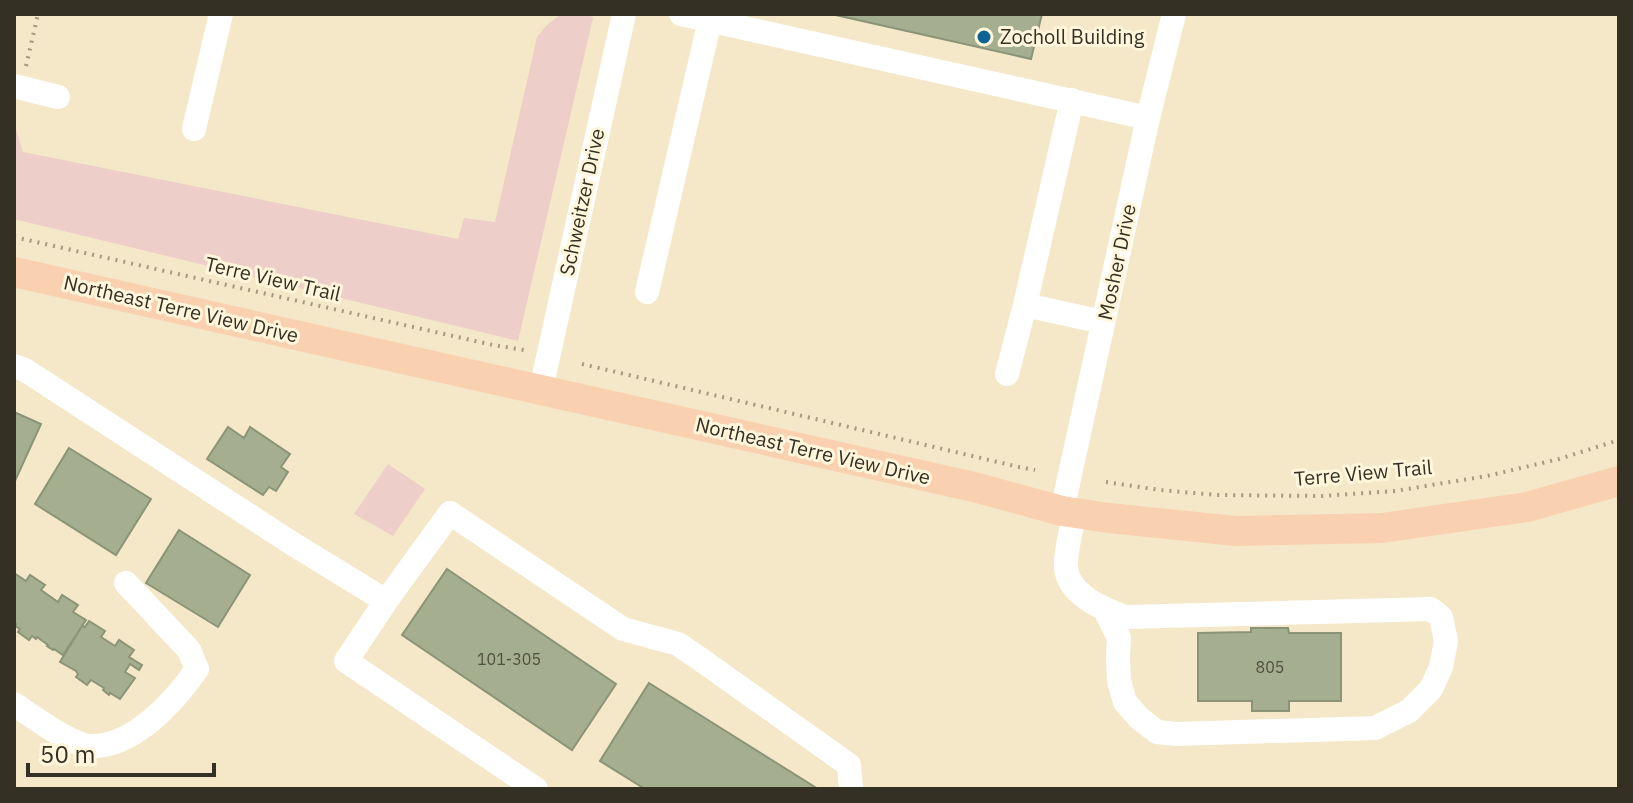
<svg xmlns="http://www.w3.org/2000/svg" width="1633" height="803" viewBox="0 0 1633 803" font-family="'IBM Plex Sans',sans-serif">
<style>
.green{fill:#eecec8}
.building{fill:#a6ae90;stroke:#8b9476;stroke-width:2}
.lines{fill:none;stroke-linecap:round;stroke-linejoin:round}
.path{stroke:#a39a83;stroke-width:4;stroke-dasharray:2 6;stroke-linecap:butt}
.minor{stroke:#fff;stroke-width:24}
.major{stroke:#fad1b0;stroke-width:30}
.poi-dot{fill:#0e6495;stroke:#fff6dc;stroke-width:3}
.labels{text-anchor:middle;stroke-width:6;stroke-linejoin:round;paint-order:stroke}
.number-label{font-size:16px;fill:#51503f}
.poi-label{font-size:20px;fill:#353024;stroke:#fff6dc;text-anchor:start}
.street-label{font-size:20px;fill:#353024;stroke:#fff6dc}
</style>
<rect width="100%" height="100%" fill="#f4e8c9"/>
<path class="green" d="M561,14h27l5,4 -75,323 -504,-122v-96l9,29 435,87 6,-21 31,4 42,-185 9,-11z
M388,464l37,25 -32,47 -39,-22z"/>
<path class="building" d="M831,14h211l-11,45z
M14,412l27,12 -27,59z
M228,427l16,11 6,-11 40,27 -9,13 7,5 -12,19 -7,-4 -6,8 -56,-36z
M69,448l82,51 -35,56 -81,-51z
M179,530l71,45 -32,52 -72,-44z
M447,569l169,115 -44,66 -170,-115z
M14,573l12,8 4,-6 15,10 -4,5 17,12 4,-7 16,10 -5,7 13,8 -23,35 -9,-6 -1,1 -6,-4 1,-1 -11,-8 -1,2 -4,-3 -3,4 -11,-8 2,-3 -5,-3 1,-2 -2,-2z
M89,621l16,10 -4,6 14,9 4,-6 15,10 -5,7 13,8 -3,5 -9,-6 -5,8 10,6 -15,21 -10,-6 -1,2 -6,-5 1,-2 -13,-8 -4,5 -11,-8 2,-3 -2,-3 -16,-9 22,-36 3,1z
M1251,628h37l1,5h52v68h-52v10h-37v-10h-54v-68l53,-1z
M649,683l169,106h-173l-45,-28z"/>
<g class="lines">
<path class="path" d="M26,66l12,-52
M14,237l479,108 31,5
M582,364l437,103 16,3
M1106,482l54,8 57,5 105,1 73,-5 92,-15 72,-17 60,-19"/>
<path class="minor" d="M681,14l467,104
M14,86l44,11
M194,129l27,-115
M647,292l63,-272
M1025,305l78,17
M14,366l11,4 268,174 93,57
M1007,374l18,-69 47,-205
M541,389l83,-375
M1062,511l86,-393 26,-104
M1074,513c-2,16 -8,35 -8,51 -1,29 36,45 59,53l306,-8 10,8 5,24 -5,26 -10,22 -22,22 -34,17 -199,6 -19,-2 -18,-14 -14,-16 -6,-21 -1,-24 1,-19 -14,-28
M14,704c18,12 56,41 76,42 43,2 85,-45 107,-77l-8,-19 -63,-67
M536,789l-190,-128 40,-60 64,-88 173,116 55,15 22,15 149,106 2,24"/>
<path class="major" d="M14,272l960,215 88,24 47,7 127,13 146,-3 145,-21 92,-26"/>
</g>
<circle class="poi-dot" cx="984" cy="37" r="8"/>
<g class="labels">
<g class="number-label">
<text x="509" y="665">101-305</text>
<text x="1270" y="673">805</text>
</g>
<g class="poi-label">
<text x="1000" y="44">Zocholl Building</text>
</g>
<g class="street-label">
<text transform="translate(582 202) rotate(-78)" y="7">Schweitzer Drive</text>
<text transform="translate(1117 262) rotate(-78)" y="7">Mosher Drive</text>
<text transform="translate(273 279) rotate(13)" y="7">Terre View Trail</text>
<text transform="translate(181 309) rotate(13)" y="7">Northeast Terre View Drive</text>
<text transform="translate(813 451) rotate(13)" y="7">Northeast Terre View Drive</text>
<text transform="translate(1363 473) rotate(-5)" y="7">Terre View Trail</text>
</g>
</g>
<rect width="1633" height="803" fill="none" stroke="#353024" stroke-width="32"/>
<path d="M28 763v12h186v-12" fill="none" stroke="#353024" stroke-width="4"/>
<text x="40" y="763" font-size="24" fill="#353024" stroke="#fff6dc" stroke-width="6" paint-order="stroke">50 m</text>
</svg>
